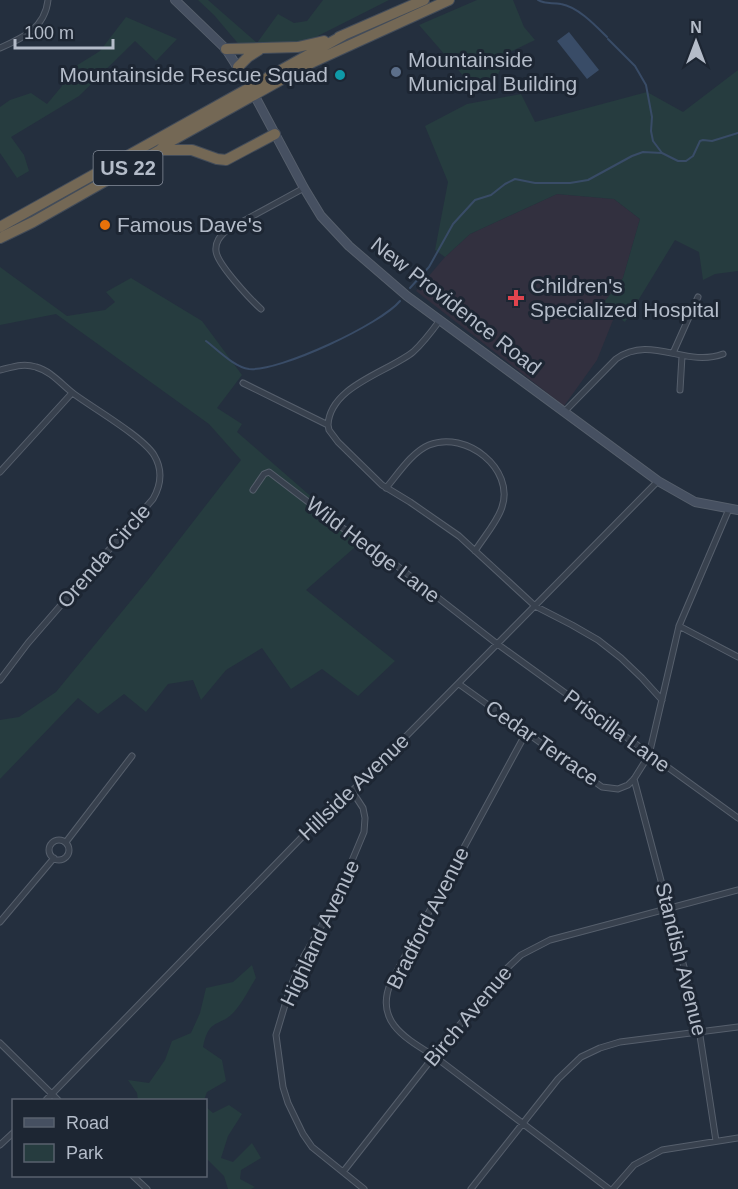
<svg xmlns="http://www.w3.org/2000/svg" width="738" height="1189" viewBox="0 0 738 1189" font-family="Arial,sans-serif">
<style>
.medical{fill:#32303f}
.green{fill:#263c3f}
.water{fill:#394c67}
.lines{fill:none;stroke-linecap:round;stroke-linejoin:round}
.stream{stroke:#394c67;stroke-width:2}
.street-casing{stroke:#565f6c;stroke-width:7}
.secondary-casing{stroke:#565f6c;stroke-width:10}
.highway-casing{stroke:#434c59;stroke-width:12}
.street{stroke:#38414e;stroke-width:5}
.secondary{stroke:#465061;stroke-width:8}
.highway{stroke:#746855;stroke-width:10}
.service-dot{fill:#5c6f8a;stroke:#1d2633;stroke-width:2}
.culture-dot{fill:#0f9aa8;stroke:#1d2633;stroke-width:2}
.food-dot{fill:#e8710a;stroke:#1d2633;stroke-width:2}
.health-dot{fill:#e0444e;stroke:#1d2633;stroke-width:2}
.labels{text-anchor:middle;stroke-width:6;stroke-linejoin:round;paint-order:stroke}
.shield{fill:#1d2633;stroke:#878f9c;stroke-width:1.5}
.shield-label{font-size:20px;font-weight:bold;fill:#b4bcc9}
.poi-label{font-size:21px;fill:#b4bcc9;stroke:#1d2633;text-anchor:start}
.street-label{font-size:21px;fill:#b4bcc9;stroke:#1d2633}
</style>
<rect width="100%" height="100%" fill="#242f3e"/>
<path class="medical" d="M557,194l57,5 26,20 -17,59 -22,28 12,14 -16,40 -33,46 -148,-115 29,-34 25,-23z"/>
<path class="green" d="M198,0h10l49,43 21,-29 16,9 13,-2 16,-21h66l-81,41 -67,6 -27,-32z
M477,0h36l11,27 11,13 -27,13 -14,30 -21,4 -54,-62z
M126,17l51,22 -21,22 -21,-20 -56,55 -68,41 13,18 5,16 -12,7 -17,-25v-46l10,-7 21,-7 16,11 15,-18 1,-12 37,-23z
M738,70v201l-23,3 -12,6 -4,-28 -24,-12 -50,82 -24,-16 22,-28 17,-59 -26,-20 -57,-5 -87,40 -25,23 -10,-7 13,-68 -23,-56 42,-22 54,-10 14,28 112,-30 36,20z
M0,267l67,49 38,-6 10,-8 -9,-10 25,-14 71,43 40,54 -25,33 25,16 -5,8 125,109 -56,49 89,71 -37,35 -36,-27 -31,20 -29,-41 -36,22 -25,30 -8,-20 -25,4 -22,28 -22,-18 -26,20 -20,-16 -78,81v-59l19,-3 37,-25 92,-112 93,-120 -32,-36 -153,-110 -56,11z
M252,965l4,13c-7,11 -13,24 -22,34 -15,16 -25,5 -31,35l19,13 4,21 -19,11 -3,8h-66l-1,-7 -9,-13 21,3 16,-23 7,-19 19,-8 9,-20 6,-25 27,-6z
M229,1105l13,9 -14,22 -7,22 12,4 19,-19 9,15 -20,12 -1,9 15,8 -4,2h-23l-4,-13 -18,-18v-51l7,6z"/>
<path class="water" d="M569,32l30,38 -12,9 -30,-38z"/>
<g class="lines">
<path class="stream" d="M538,0c8,5 14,2 23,4 17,3 34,21 46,33
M608,39l27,27 11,19 6,32 -1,14 2,10 9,12
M410,288l19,-21 24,-43 22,-24 16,-5 14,-11 10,-5 20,4h35l18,-3 44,-24 11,-4 19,1 16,8h8l7,-5 7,-15 3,-1 9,1 26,-8
M206,341c12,9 28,26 43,28 30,3 132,-45 151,-68"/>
<defs>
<path id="street" d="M0,48c23,-10 45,-20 48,-48
M261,309c-10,-9 -44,-45 -45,-58 -1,-9 4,-15 11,-21l77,-42
M673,353l25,-56
M0,370c13,-3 23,-7 36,-3 15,4 26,18 38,27 19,14 69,43 80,61 9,15 7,30 -1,44l-125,144 -28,37
M243,383l85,42 1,5 9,12 44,43 28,17 49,34 76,70 37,19 26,15 23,18 21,20 20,22
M680,390l2,-34
M565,411l51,-52c35,-25 69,9 107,-5
M328,425c2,-39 60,-53 85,-73 10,-9 19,-21 27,-32
M0,472l72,-79
M386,488c12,-14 26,-36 43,-43 37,-15 86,24 73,62 -4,14 -19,31 -27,44
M253,490l11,-16 5,-2 72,55 37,24 118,92 242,175
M679,626l59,31
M459,684l143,103 16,2 10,-4 6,-6 15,-24 30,-129 50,-117
M526,733l-135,249c-17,39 14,56 43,74l175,133
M634,779l63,237 19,125
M352,791l11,17 2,10 -1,14 -31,74 -29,50 -14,32 -14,47 7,52 5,16 15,31 9,13 52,42
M49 850a10 10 0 1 1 20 0a10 10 0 1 1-20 0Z
M66,842l66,-86
M0,922l54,-64
M0,1043l58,57
M46,1100l259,-266 47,-43 306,-310
M0,1145l14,-13
M343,1172l91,-116 70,-85 17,-16 29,-15 188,-50
M133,1176l14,13
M471,1189l87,-110 23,-22 19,-9 20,-6 118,-15
M613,1189l21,-24 28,-15 76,-12"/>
<path id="secondary" d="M175,0l51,49 24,38 54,101 17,28 28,30 58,50 251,185 37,21 43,8"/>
<path id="highway" d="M339,37l85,-37
M226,49l72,-2 26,-6
M238,67l10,-10 11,-7
M160,150h32l25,9 9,1 49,-26
M0,227l344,-192
M0,238l33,-16 127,-72 6,-6 147,-82 136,-62"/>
</defs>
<use href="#street" class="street-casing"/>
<use href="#secondary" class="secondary-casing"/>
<use href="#highway" class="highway-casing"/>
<use href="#street" class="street"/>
<use href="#secondary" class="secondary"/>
<use href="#highway" class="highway"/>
</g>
<circle class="service-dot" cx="396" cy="72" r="6"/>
<circle class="culture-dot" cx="340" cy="75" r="6"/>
<circle class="food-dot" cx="105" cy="225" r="6"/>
<path class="health-dot" d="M513 289h6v6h6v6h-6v6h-6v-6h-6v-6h6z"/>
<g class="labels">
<rect class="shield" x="93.5" y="151" width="69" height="34" rx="4.5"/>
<g class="shield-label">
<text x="128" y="175">US 22</text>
</g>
<g class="poi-label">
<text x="408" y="67">Mountainside<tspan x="408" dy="24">Municipal Building</tspan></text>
<text x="328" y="82" text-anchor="end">Mountainside Rescue Squad</text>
<text x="117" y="232">Famous Dave's</text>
<text x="530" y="293">Children's<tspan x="530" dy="24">Specialized Hospital</tspan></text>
</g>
<g class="street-label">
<text transform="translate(456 306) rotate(38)" y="7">New Providence Road</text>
<text transform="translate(373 550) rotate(37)" y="7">Wild Hedge Lane</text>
<text transform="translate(104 556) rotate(-49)" y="7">Orenda Circle</text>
<text transform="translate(617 731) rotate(36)" y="7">Priscilla Lane</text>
<text transform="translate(542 743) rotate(35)" y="7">Cedar Terrace</text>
<text transform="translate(354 787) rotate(-44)" y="7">Hillside Avenue</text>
<text transform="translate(428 918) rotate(-63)" y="7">Bradford Avenue</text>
<text transform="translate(320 933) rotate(-65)" y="7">Highland Avenue</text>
<text transform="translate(681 959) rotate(76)" y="7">Standish Avenue</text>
<text transform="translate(468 1016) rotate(-50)" y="7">Birch Avenue</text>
</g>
</g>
<rect x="12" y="1099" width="195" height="78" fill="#1d2633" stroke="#59626f" stroke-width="1.5"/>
<rect x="24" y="1118" width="30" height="9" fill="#465061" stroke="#59626f" stroke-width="1.5"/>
<text x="66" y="1129" font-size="18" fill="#b4bcc9">Road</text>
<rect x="24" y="1144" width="30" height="18" fill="#263c3f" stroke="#59626f" stroke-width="1.5"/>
<text x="66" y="1159" font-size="18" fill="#b4bcc9">Park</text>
<g transform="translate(696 42)" stroke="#1d2633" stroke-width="4.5" paint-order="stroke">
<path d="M0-4.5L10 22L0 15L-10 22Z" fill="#b4bcc9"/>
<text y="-9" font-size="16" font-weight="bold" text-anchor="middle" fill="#b4bcc9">N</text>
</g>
<path d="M15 39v9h98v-9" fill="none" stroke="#b4bcc9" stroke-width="3"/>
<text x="24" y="39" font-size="18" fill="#b4bcc9" stroke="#1d2633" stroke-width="4.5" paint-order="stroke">100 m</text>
</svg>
